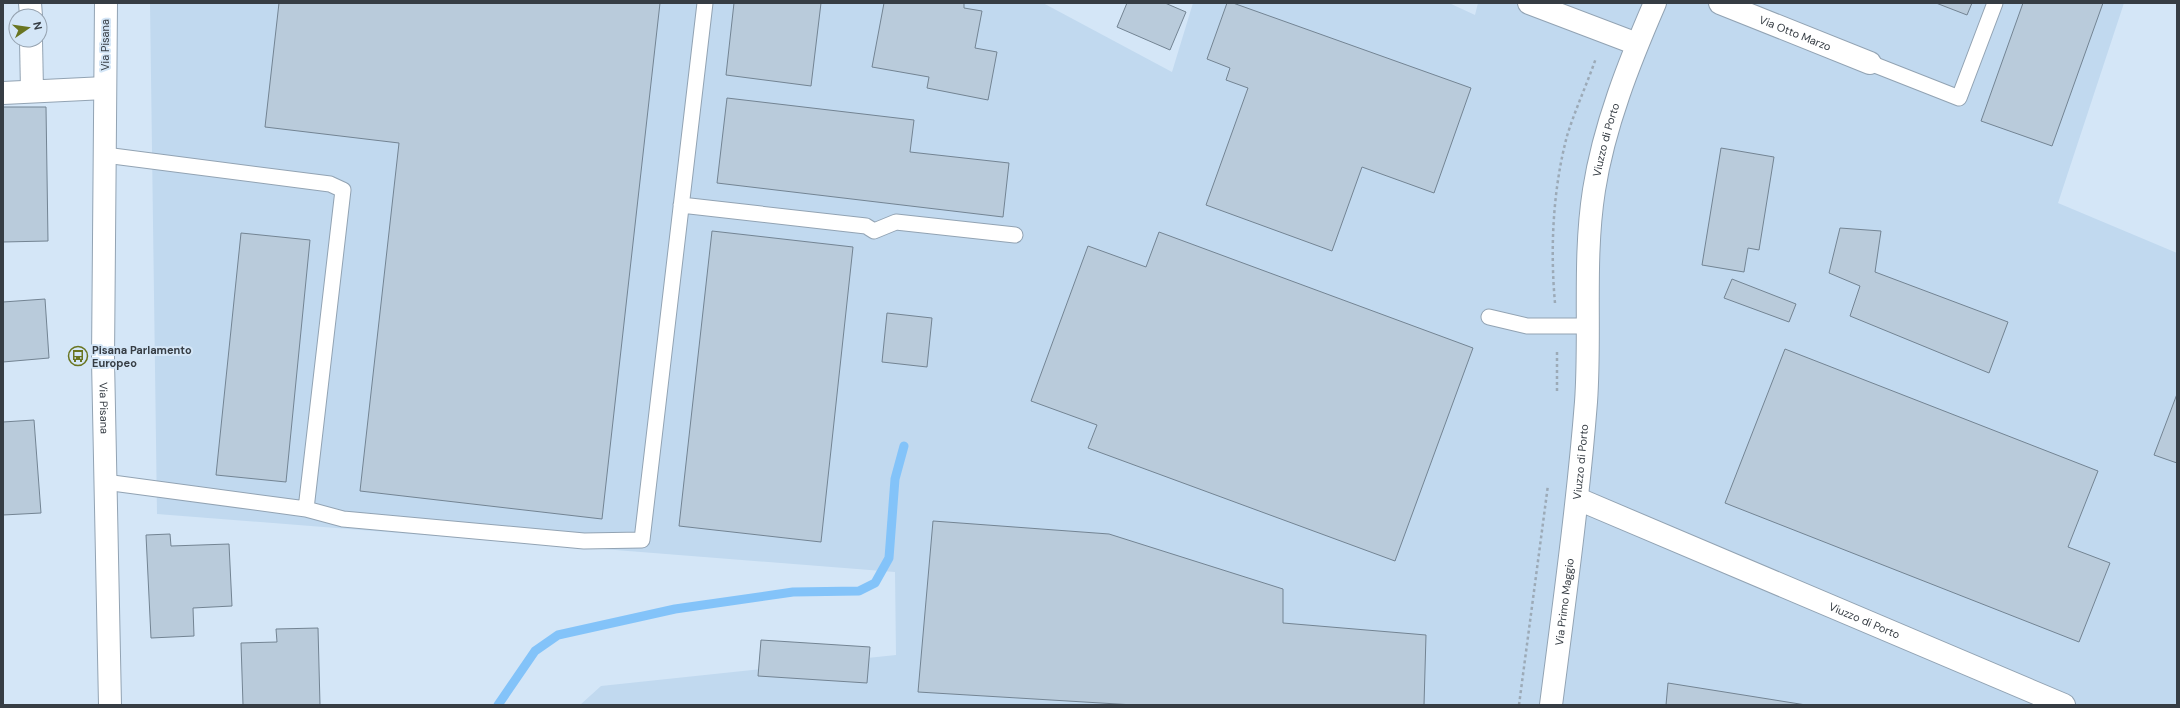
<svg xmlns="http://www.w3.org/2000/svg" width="2180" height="708" viewBox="0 0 2180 708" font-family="'DM Sans',sans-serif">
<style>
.built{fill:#c1d9ef}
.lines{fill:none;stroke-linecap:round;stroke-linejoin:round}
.stream{stroke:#83c3f9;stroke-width:9}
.building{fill:#b9cbdb;stroke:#738493}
.service-casing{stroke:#92a3b3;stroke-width:17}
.minor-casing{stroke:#92a3b3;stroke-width:24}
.secondary-casing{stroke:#92a3b3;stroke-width:24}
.path{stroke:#9caab7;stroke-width:2.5;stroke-dasharray:3 3;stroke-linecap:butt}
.service{stroke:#fff;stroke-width:15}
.minor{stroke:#fff;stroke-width:22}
.secondary{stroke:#fff;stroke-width:22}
.labels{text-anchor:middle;stroke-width:4;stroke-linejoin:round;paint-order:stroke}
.street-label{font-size:11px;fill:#363d44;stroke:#d4e6f7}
.poi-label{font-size:11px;font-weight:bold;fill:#363d44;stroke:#d4e6f7;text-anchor:start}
</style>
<rect width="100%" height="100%" fill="#d4e6f7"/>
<path class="built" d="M150,3h893l129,69 21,-69h256l26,12 3,-12h646l-66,200 119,50v452h-1597l21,-19 295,-31 -1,-83 -738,-58z"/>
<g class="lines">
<path class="stream" d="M498,705l37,-54 23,-16 117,-26 118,-17 66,-1 16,-8 14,-25 6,-79 9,-33"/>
</g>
<path class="building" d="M279,3h381l-58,516 -242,-28 39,-348 -134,-16z
M734,3h87l-10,83 -85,-11z
M884,3h80v5l18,3 -7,37 22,4 -9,48 -61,-12 2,-11 -57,-10z
M1127,3h38l21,9 -16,38 -53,-23z
M1227,3h6l238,85 -37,105 -72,-26 -30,84 -126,-46 42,-117 -22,-8 4,-12 -23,-9z
M1936,3h36l-5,12z
M2023,3h80l-51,143 -71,-25z
M727,98l187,22 -4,32 99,11 -6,54 -286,-34z
M3,107h43l2,134 -45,1z
M1721,148l53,9 -15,93 -11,-2 -4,24 -42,-7z
M1840,228l41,3 -6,41 133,50 -19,51 -139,-57 10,-30 -31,-13z
M712,231l141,16 -32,295 -142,-16z
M1159,232l314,116 -78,213 -307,-113 9,-23 -66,-24 57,-155 58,21z
M241,233l69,7 -24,242 -70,-7z
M1732,279l64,25 -7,18 -65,-24z
M45,299l4,59 -46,4v-60z
M887,313l45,5 -5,49 -45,-5z
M1785,349l313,122 -30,76 42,16 -31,79 -354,-139z
M2177,394v69l-23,-8z
M34,420l7,93 -38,2v-93z
M933,521l176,13 174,55v34l143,12 -2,70h-290l-216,-13z
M170,534l1,12 58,-2 3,62 -39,2 1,28 -43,2 -5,-103z
M318,628l2,77h-77l-2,-62 36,-1 -1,-13z
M761,640l109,7 -3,36 -109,-7z
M1668,683l138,22h-140z"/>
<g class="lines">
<defs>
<path id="service" d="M1870,63l89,35 36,-95
M105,155l225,29 13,6 -37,319 37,10 241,22 58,-1 63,-537
M681,205l185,21 8,5 22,-9 119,13
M1489,317l38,9h60
M105,482l201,27"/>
<g id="minor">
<path d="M30,3l1,13"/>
<path d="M1529,3l108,41"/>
<path id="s1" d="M1720,3l150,60"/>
<path d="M31,40l1,51"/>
<path d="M3,93l102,-5"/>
<path id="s2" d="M1578,499l486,206"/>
<path id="s3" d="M1551,705c13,-101 27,-202 35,-303 5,-70 -3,-142 8,-212 10,-64 35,-127 61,-187"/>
</g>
<g id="secondary">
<path id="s4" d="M106,3l-3,357 7,345"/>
</g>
</defs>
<use href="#service" class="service-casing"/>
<use href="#minor" class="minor-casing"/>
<use href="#secondary" class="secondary-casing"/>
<path class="path" d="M1555,303c-5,-55 -2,-114 12,-167 8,-26 20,-52 29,-78
M1557,391v-41
M1519,705l29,-220"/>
<use href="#service" class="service"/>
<use href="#minor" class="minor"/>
<use href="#secondary" class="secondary"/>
</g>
<defs>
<symbol id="bus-ring" viewBox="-11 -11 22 22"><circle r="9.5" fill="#d4e6f7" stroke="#697521" stroke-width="1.5"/><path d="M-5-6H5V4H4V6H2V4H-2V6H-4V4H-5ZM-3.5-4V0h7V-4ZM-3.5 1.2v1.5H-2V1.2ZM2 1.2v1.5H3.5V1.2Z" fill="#697521"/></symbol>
</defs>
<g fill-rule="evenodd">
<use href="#bus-ring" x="67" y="345" width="22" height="22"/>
</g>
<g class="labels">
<g class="street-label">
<text dy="4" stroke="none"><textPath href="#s1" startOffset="81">Via Otto Marzo</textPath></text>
<text transform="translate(105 45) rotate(-90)" y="4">Via Pisana</text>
<text dy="4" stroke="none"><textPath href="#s3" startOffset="569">Viuzzo di Porto</textPath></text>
<text dy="4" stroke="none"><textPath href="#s4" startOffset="405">Via Pisana</textPath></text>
<text dy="4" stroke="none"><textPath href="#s3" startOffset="245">Viuzzo di Porto</textPath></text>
<text dy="4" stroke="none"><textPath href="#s3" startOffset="104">Via Primo Maggio</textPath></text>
<text dy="4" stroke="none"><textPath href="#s2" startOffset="311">Viuzzo di Porto</textPath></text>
</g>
<g class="poi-label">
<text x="92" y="354">Pisana Parlamento<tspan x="92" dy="13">Europeo</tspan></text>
</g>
</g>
<rect width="2180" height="708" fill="none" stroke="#363d44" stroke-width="8"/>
<g transform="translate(28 28) rotate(77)"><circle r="19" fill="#d4e6f7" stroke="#95a2af"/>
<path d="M0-3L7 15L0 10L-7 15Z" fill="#697521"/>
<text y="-6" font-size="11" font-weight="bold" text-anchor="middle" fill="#363d44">N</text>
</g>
</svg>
